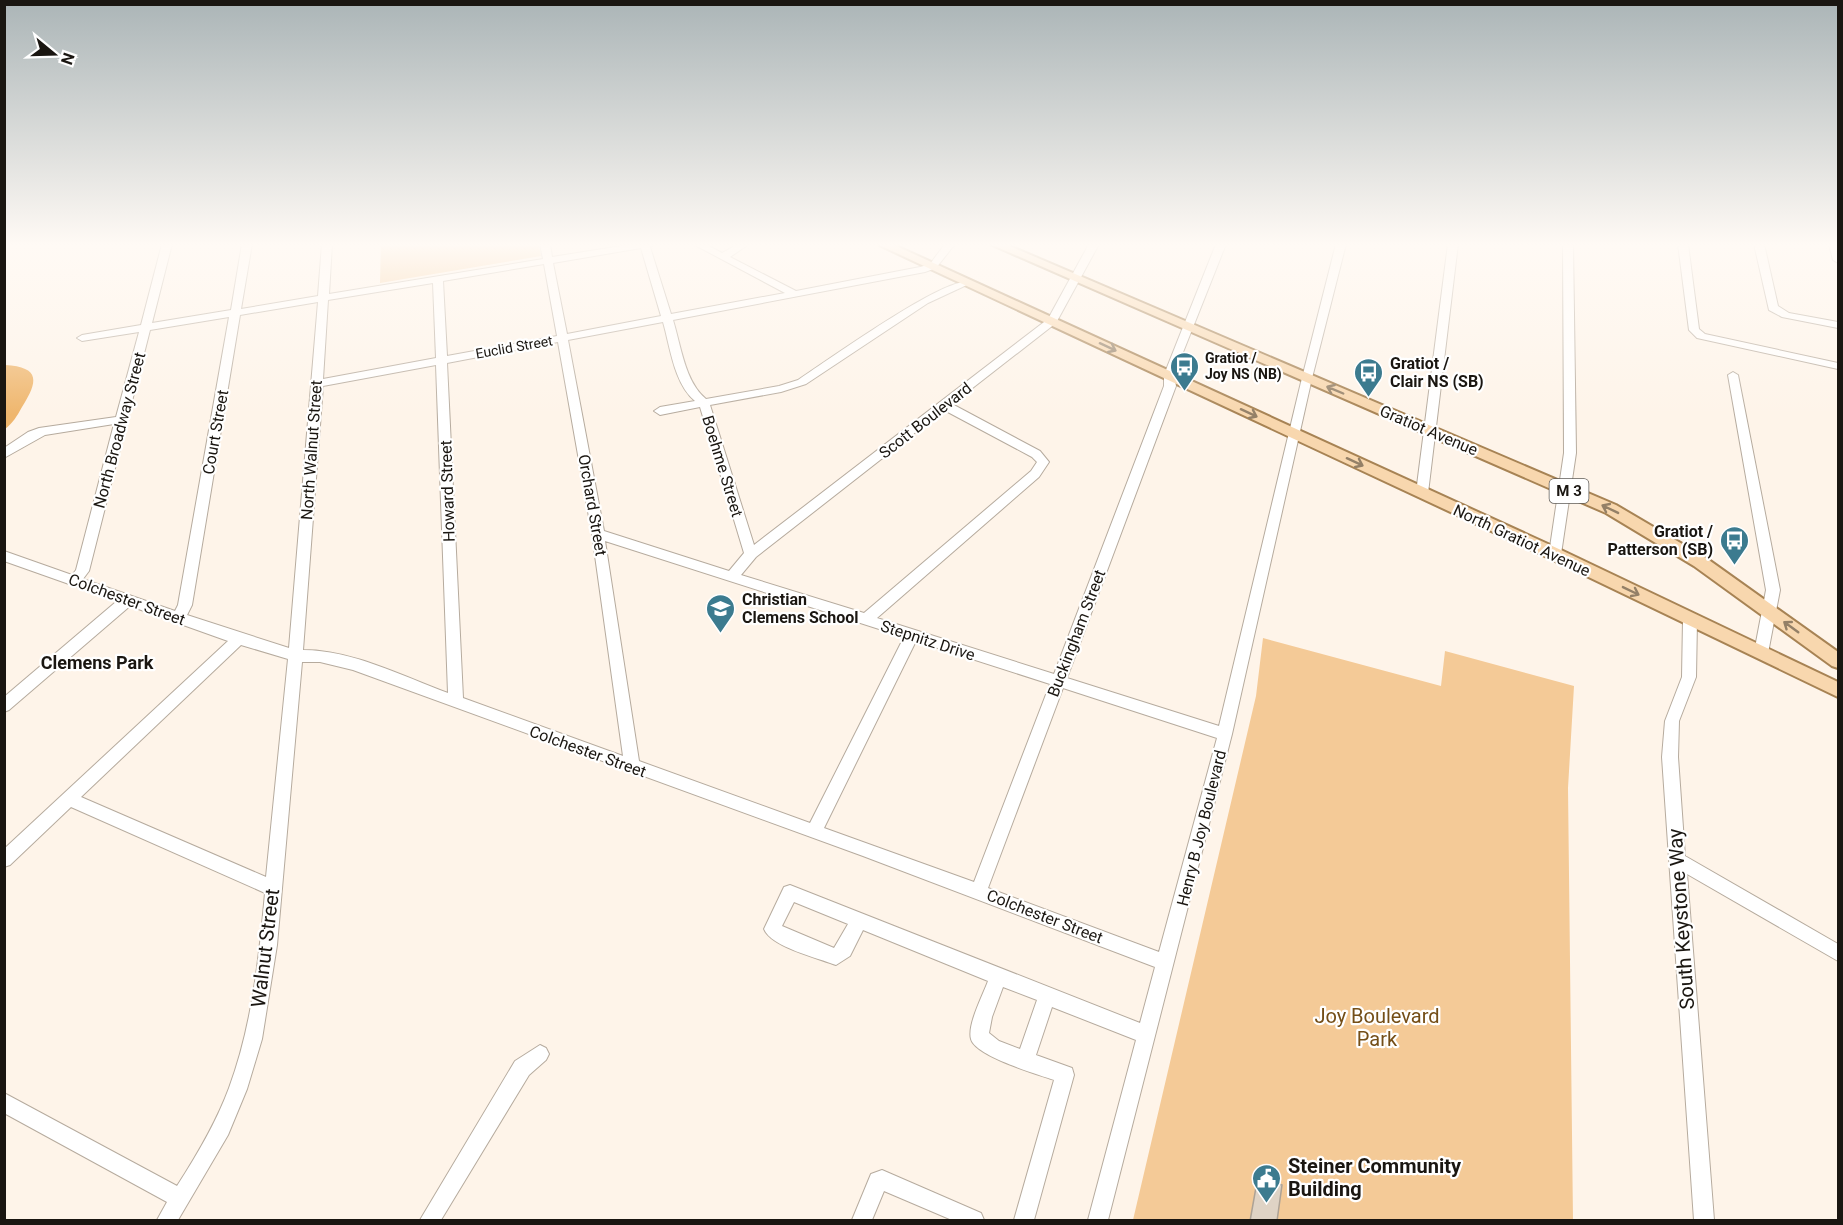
<svg xmlns="http://www.w3.org/2000/svg" width="1843" height="1225" viewBox="0 0 1843 1225" font-family="Roboto,sans-serif">
<style>
.green{fill:#f4ca97}
.water{fill:#efb66d}
.building{fill:#dfd3c5;stroke:#ada295;stroke-width:1.5}
.lines{fill:none;stroke-linecap:round;stroke-linejoin:round}
.minor-casing{stroke:#b6ab9e;stroke-width:2}
.major-casing{stroke:#a78354;stroke-width:4}
.minor{fill:#fff;fill-rule:evenodd}
.major{fill:#f8d7ae;fill-rule:evenodd}
.oneway{stroke:#948067}
.labels{text-anchor:middle;stroke-width:4.5;stroke-linejoin:round;paint-order:stroke}
.far-street-label{font-size:14px;fill:#1a1611;stroke:#fff}
.far-poi-label{font-size:14px;font-weight:bold;fill:#1a1611;stroke:#fff;text-anchor:start}
.shield{fill:#fff;stroke:#5f5c58;stroke-width:1.5}
.shield-label{font-size:15px;font-weight:bold;fill:#1a1611}
.poi-label{font-size:16px;font-weight:bold;fill:#1a1611;stroke:#fff;text-anchor:start}
.street-label{font-size:16px;fill:#1a1611;stroke:#fff}
.neighbourhood-label{font-size:18px;font-weight:bold;fill:#1a1611;stroke:#fff}
.near-street-label{font-size:20px;fill:#1a1611;stroke:#fff}
.near-park-label{font-size:20px;fill:#744e17;stroke:#fff}
.near-poi-label{font-size:20px;font-weight:bold;fill:#1a1611;stroke:#fff;text-anchor:start}
</style>
<rect width="100%" height="100%" fill="#fef4e9"/>
<path class="green" d="M381,244h158l2,12 -161,27z
M1263,638l178,48 4,-35 129,35 -6,102 5,432h-440l123,-524z"/>
<path class="water" d="M5,365c36,2 33,17 17,42 -5,9 -9,16 -17,22z"/>
<path class="building" d="M1258,1176l24,9 -5,36h-27z"/>
<g class="lines">
<defs>
<path id="minor" d="M162,244h10l-20,79 79,-13 11,-66h10l-11,65 77,-13 4,-52h10l-3,50 214,-35 -3,-15h10l2,13 82,-13h21l-5,3 21,67 114,-21 -92,-49h12l17,9 16,-9h11l-19,13 66,34 124,-24 10,-3 15,-20h10l-19,24 -11,4 -252,48c8,26 12,62 33,79l73,-13 19,-6c23,-15 155,-110 173,-97l-43,20 -122,81 -25,8 -71,13 44,140 294,-226 41,-75h10l-43,79 -104,81 88,47 9,11 -10,15 -162,141 177,56 110,-288v-11l52,-131h10l-52,131 2,11 -109,292 152,48 83,-348 34,-134h10l-34,134 -80,356 -124,486h-20l48,-180 -84,-33 -16,48 36,13 2,7 -40,145h-20l40,-140c-17,-6 -79,-24 -83,-41 -4,-14 12,-44 17,-58l-125,-51 -13,26 -14,9c-18,-7 -65,-18 -72,-36l20,-42 6,-2 350,138 15,-56 -292,-111 -510,-186 -33,-8h-18l-25,283 -15,94 -15,50 -19,46 -50,85h-21l10,-18 -163,-89v-20l173,93c20,-31 39,-63 52,-98 23,-62 30,-129 36,-195l-194,-86 -61,58 -6,2v-18l224,-208 -98,-35 -121,104 -5,2v-15l113,-96 -113,-40v-10l68,24 4,-5 38,-146 -69,11 -41,23v-10l24,-16 11,-4 77,-11 23,-85 -57,9 -5,-3 5,-3 59,-10zM641,248l20,68 -94,18 -14,-71zM544,264l13,72 -110,20 -4,-75zM433,283l3,75 -113,21 5,-79zM318,302l-29,346 -102,-33 5,-10 48,-290zM229,317l-51,288 -3,6 -92,-32 6,-8 61,-241zM663,322c7,24 11,62 32,79l-35,6 -6,4 6,4 40,-8 44,146 -15,18 -125,-40 -36,-191zM558,342l34,192 31,222 -160,-58 -16,-335zM436,365l12,328c-46,-17 -96,-43 -145,-43l20,-264zM944,410l88,47 5,5 -6,9 -167,142 -123,-38 15,-18zM605,541l299,96 -94,186 -171,-62zM916,641l134,43 -76,198 -150,-54zM241,645l47,14 -22,218 -185,-80zM1063,688l154,50 -58,214 -171,-64zM794,902l54,22 -14,24 -52,-22zM1003,987l34,13 -17,49 -21,-8 -10,-8 3,-16z
M1448,244h10l-30,249 -6,4 -6,-4z
M1563,244h10l3,209 -15,101 -6,5 -6,-5 15,-101z
M1678,244h10l11,85 6,5 133,29v6l-141,-31 -8,-8z
M1754,244h10l14,62 11,7 49,9v6l-56,-11 -13,-7z
M1829,244h9v19l-5,-3z
M1733,372l5,3 42,215 -12,63 -2,4h-10l-2,-4 12,-63 -38,-215z
M1690,615l5,1 2,4 -1,57 -17,44 -1,36 7,99 153,88v17l-151,-87 27,346h-20l-32,-463 3,-36 17,-44 1,-57 2,-4z
M540,1045l6,3 3,6 -3,6 -17,15 -88,145h-21l95,-159z
M882,1170l99,43 3,7h-32l-68,-29 -12,29h-20l19,-46z"/>
<path id="major" d="M877,244h15l669,306 277,132v15l-289,-139z
M990,244h15l611,261 90,53 132,94v16l-6,-2 -138,-100 -88,-53z"/>
</defs>
<use href="#minor" class="minor-casing"/>
<use href="#major" class="major-casing"/>
<use href="#minor" class="minor"/>
<use href="#major" class="major"/>
</g>
<defs><path id="oneway-shaft" d="M-6 0H5M1.5-3L5.5 0L1.5 3" fill="none" stroke-width="1.6" stroke-linecap="round" stroke-linejoin="round" transform="scale(1.5)"/></defs>
<g class="oneway">
<use href="#oneway-shaft" transform="translate(1108 347) rotate(25)"/>
<use href="#oneway-shaft" transform="translate(1335 390) rotate(-157)"/>
<use href="#oneway-shaft" transform="translate(1249 413) rotate(25)"/>
<use href="#oneway-shaft" transform="translate(1355 462) rotate(25)"/>
<use href="#oneway-shaft" transform="translate(1610 509) rotate(-154)"/>
<use href="#oneway-shaft" transform="translate(1631 591) rotate(26)"/>
<use href="#oneway-shaft" transform="translate(1791 627) rotate(-144)"/>
</g>
<linearGradient id="sky" x2="0" y2="1"><stop stop-color="#abb5b7"/><stop offset="0.59" stop-color="#fffaf5"/><stop offset="1" stop-color="#fffaf5" stop-opacity="0"/></linearGradient>
<rect width="1843" height="415" fill="url(#sky)"/>
<defs>
<symbol id="bus-pin" viewBox="-11 -11 22 30"><path d="M0 17L-7.5 6A9.5 9.5 0 1 1 7.5 6Z" fill="#3c7b8f" stroke="#fff"/><path d="M-5-6H5V4H4V6H2V4H-2V6H-4V4H-5ZM-3.5-4V0h7V-4ZM-3.5 1.2v1.5H-2V1.2ZM2 1.2v1.5H3.5V1.2Z" fill="#fff"/></symbol>
<symbol id="school-pin" viewBox="-11 -11 22 30"><path d="M0 17L-7.5 6A9.5 9.5 0 1 1 7.5 6Z" fill="#3c7b8f" stroke="#fff"/><path d="M0-5L7-2L0 1L-7-2ZM-4 1L0 2.5L4 1V4Q0 6-4 4Z" fill="#fff"/></symbol>
<symbol id="civic-pin" viewBox="-11 -11 22 30"><path d="M0 17L-7.5 6A9.5 9.5 0 1 1 7.5 6Z" fill="#3c7b8f" stroke="#fff"/><path d="M-.6-6.5H3V-4.5H.6V-3L4-1V1h2V6H-6V1h2V-1L-.6-3ZM-1.2 2.5V6h2.4V2.5Z" fill="#fff"/></symbol>
</defs>
<g fill-rule="evenodd">
<use href="#bus-pin" x="1168" y="350" width="33" height="45"/>
<use href="#bus-pin" x="1352" y="356" width="33" height="45"/>
<use href="#bus-pin" x="1718" y="524" width="33" height="45"/>
<use href="#school-pin" x="704" y="592" width="33" height="45"/>
<use href="#civic-pin" x="1250" y="1162" width="33" height="45"/>
</g>
<g class="labels">
<g class="far-street-label">
<text transform="translate(514 347) rotate(-10)" y="5">Euclid Street</text>
</g>
<g class="far-poi-label">
<text x="1205" y="363">Gratiot /<tspan x="1205" dy="16">Joy NS (NB)</tspan></text>
</g>
<rect class="shield" x="1549.5" y="479" width="39" height="24" rx="4.5"/>
<g class="shield-label">
<text x="1569" y="496">M 3</text>
</g>
<g class="poi-label">
<text x="1390" y="369">Gratiot /<tspan x="1390" dy="18">Clair NS (SB)</tspan></text>
<text x="1713" y="537" text-anchor="end">Gratiot /<tspan x="1713" dy="18">Patterson (SB)</tspan></text>
<text x="742" y="605">Christian<tspan x="742" dy="18">Clemens School</tspan></text>
</g>
<g class="street-label">
<text transform="translate(925 420) rotate(-38)" y="6">Scott Boulevard</text>
<text transform="translate(119 430) rotate(-75)" y="6">North Broadway Street</text>
<text transform="translate(1429 430) rotate(23)" y="6">Gratiot Avenue</text>
<text transform="translate(215 432) rotate(-80)" y="6">Court Street</text>
<text transform="translate(311 450) rotate(-86)" y="6">North Walnut Street</text>
<text transform="translate(723 466) rotate(73)" y="6">Boehme Street</text>
<text transform="translate(447 491) rotate(-92)" y="6">Howard Street</text>
<text transform="translate(593 505) rotate(80)" y="6">Orchard Street</text>
<text transform="translate(1522 540) rotate(25)" y="6">North Gratiot Avenue</text>
<text transform="translate(127 599) rotate(20)" y="6">Colchester Street</text>
<text transform="translate(1076 633) rotate(-69)" y="6">Buckingham Street</text>
<text transform="translate(928 640) rotate(18)" y="6">Stepnitz Drive</text>
<text transform="translate(588 751) rotate(20)" y="6">Colchester Street</text>
<text transform="translate(1201 828) rotate(-76)" y="6">Henry B Joy Boulevard</text>
<text transform="translate(1045 916) rotate(21)" y="6">Colchester Street</text>
</g>
<g class="neighbourhood-label">
<text x="97" y="669">Clemens Park</text>
</g>
<g class="near-street-label">
<text transform="translate(1681 919) rotate(-94)" y="7">South Keystone Way</text>
<text transform="translate(265 948) rotate(-83)" y="7">Walnut Street</text>
</g>
<g class="near-park-label">
<text x="1377" y="1023">Joy Boulevard<tspan x="1377" dy="23">Park</tspan></text>
</g>
<g class="near-poi-label">
<text x="1288" y="1173">Steiner Community<tspan x="1288" dy="23">Building</tspan></text>
</g>
</g>
<rect width="1843" height="1225" fill="none" stroke="#1a1611" stroke-width="12"/>
<g transform="translate(54 54) rotate(109)" stroke="#ffffff" stroke-width="4.5" paint-order="stroke">
<path d="M0-4.5L10 22L0 15L-10 22Z" fill="#1a1611"/>
<text y="-9" font-size="16" font-weight="bold" text-anchor="middle" fill="#1a1611">N</text>
</g>
</svg>
